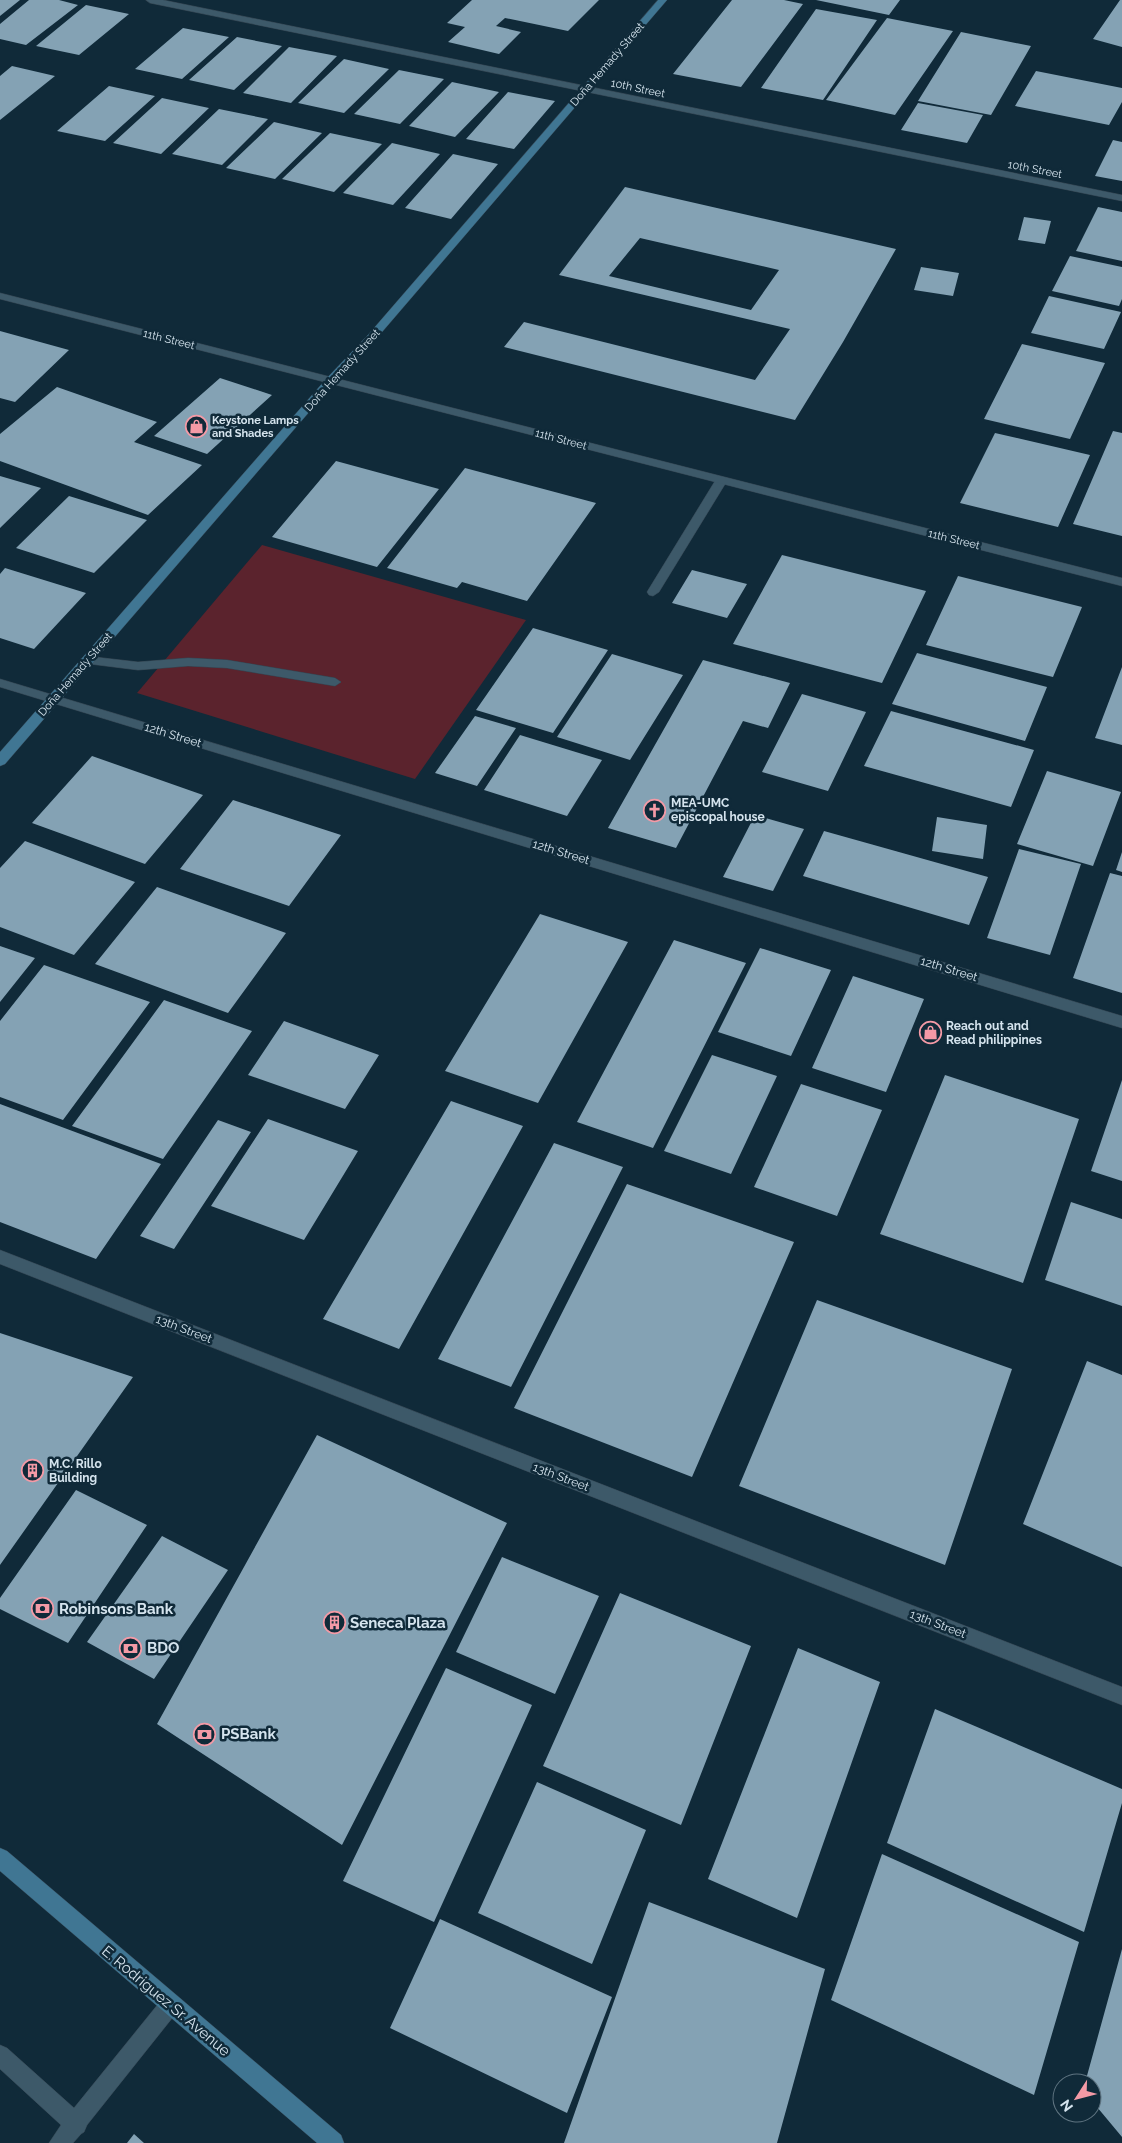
<svg xmlns="http://www.w3.org/2000/svg" width="1122" height="2143" viewBox="0 0 1122 2143" font-family="Raleway,sans-serif">
<style>
.green{fill:#5b232d}
.building{fill:#84a2b4;fill-rule:evenodd}
.lines{fill:none;stroke-linecap:round;stroke-linejoin:round}
.lane-casing{stroke:#334451;stroke-width:1}
.street-casing{stroke:#334451;stroke-width:1}
.secondary-casing{stroke:#334451;stroke-width:1}
.lane{fill:#3d5969;fill-rule:evenodd}
.street{fill:#3d5969;fill-rule:evenodd}
.secondary{fill:#407693;fill-rule:evenodd}
.labels{text-anchor:middle;stroke-width:5;stroke-linejoin:round;paint-order:stroke}
.far-street-label{font-size:11px;fill:#d5e4ee;stroke:#102a39}
.far-poi-label{font-size:11px;font-weight:bold;fill:#d5e4ee;stroke:#102a39;text-anchor:start}
.street-label{font-size:12px;fill:#d5e4ee;stroke:#102a39}
.poi-label{font-size:12px;font-weight:bold;fill:#d5e4ee;stroke:#102a39;text-anchor:start}
.near-poi-label{font-size:15px;font-weight:bold;fill:#d5e4ee;stroke:#102a39;text-anchor:start}
.near-street-label{font-size:15px;fill:#d5e4ee;stroke:#102a39}
</style>
<rect width="100%" height="100%" fill="#102a39"/>
<path class="green" d="M262,545l264,75 -111,159 -278,-86z"/>
<path class="building" d="M0,0h20l-20,16z
M29,0h30l19,5 -52,40 -26,-6v-15z
M472,0h127l-31,31 -63,-13 -9,8 25,6 -22,22 -51,-12 17,-15 -18,-4z
M732,0h52l19,4 -62,83 -68,-13z
M816,0h84l-11,15z
M1120,0h2v47l-29,-8z
M86,5l43,9 -50,41 -43,-9z
M816,9l61,11 -54,80 -62,-12z
M887,18l66,13 -58,84 -69,-15z
M183,28l46,9 -47,42 -47,-10z
M961,32l70,14 -40,69 -73,-14z
M237,37l45,9 -48,44 -45,-10z
M289,47l48,9 -46,47 -48,-10z
M344,59l45,10 -45,44 -46,-10z
M12,66l43,10 -55,44v-44z
M399,70l45,9 -44,45 -46,-10z
M1036,71l86,17v14l-13,23 -94,-19z
M452,82l47,10 -44,45 -46,-11z
M109,86l46,10 -50,45 -48,-10z
M508,92l47,9 -41,48 -48,-10z
M162,98l47,10 -48,46 -48,-11z
M918,103l65,12 -16,28 -66,-13z
M219,109l49,10 -46,46 -50,-11z
M274,122l48,11 -47,46 -49,-11z
M330,133l52,11 -48,48 -52,-13z
M1113,140l9,2v39l-27,-5z
M392,143l48,11 -47,51 -50,-12z
M453,154l45,10 -47,55 -46,-11z
M625,187l271,62 -53,93 -48,78 -291,-73 20,-25 231,58 35,-51 -231,-54zM640,238l139,32 -28,40 -142,-34z
M1098,207l24,5v49l-46,-10z
M1024,217l27,4 -6,23 -27,-4z
M1070,256l52,11v32l-3,7 -67,-15z
M921,267l38,6 -6,23 -39,-6z
M1049,296l72,16 -17,37 -73,-16z
M0,331l69,19 -54,52 -15,-4z
M1022,344l83,19 -35,76 -86,-20z
M220,378l52,17 -65,59 -53,-18z
M57,387l100,35 -23,20 68,23 -54,50 -148,-54v-27z
M1113,431l9,2v103l-49,-12z
M995,433l95,22 -32,72 -98,-24z
M336,461l103,28 -62,78 -105,-30z
M465,468l131,35 -69,98 -65,-19 -5,6 -70,-20z
M0,476l41,12 -41,40z
M69,496l78,24 -53,53 -78,-25z
M782,555l144,36 -44,92 -149,-39z
M5,568l81,25 -52,56 -34,-11v-64z
M692,570l55,14 -20,34 -55,-15z
M958,576l124,31 -29,70 -127,-32z
M533,628l75,22 -55,83 -77,-23z
M917,653l130,34 -22,54 -133,-37z
M612,654l71,21 -53,85 -73,-23z
M703,660l87,23 -22,45 -25,-7 -67,127 -68,-20z
M1122,667v78l-27,-7z
M802,694l64,18 -38,79 -66,-19z
M891,711l143,39 -23,57 -147,-41z
M475,716l41,12 -39,58 -42,-13z
M520,735l82,25 -35,56 -83,-26z
M92,756l111,39 -58,69 -113,-41z
M1047,771l74,21 -28,74 -76,-22z
M233,800l108,35 -52,71 -109,-37z
M755,815l49,14 -31,62 -50,-14z
M937,817l50,8 -4,34 -51,-8z
M824,831l164,46 -19,48 -166,-49z
M25,841l110,41 -61,73 -74,-28v-59z
M1019,849l62,15 -31,91 -63,-17z
M1122,852v20l-6,-2z
M1110,873l12,3v117l-49,-15z
M157,887l129,46 -58,80 -133,-49z
M540,914l88,28 -90,161 -93,-32z
M674,940l72,23 -93,185 -76,-26z
M0,946l35,12 -35,44z
M760,948l71,22 -40,86 -73,-24z
M44,965l106,37 -87,118 -63,-23v-76z
M853,976l71,23 -38,93 -74,-24z
M164,1000l88,31 -89,128 -91,-33z
M284,1021l95,34 -34,54 -97,-34z
M712,1055l65,21 -46,98 -67,-23z
M945,1075l134,44 -56,164 -143,-49z
M1122,1080v101l-31,-10z
M801,1084l81,26 -45,106 -83,-29z
M451,1101l72,25 -124,223 -76,-30z
M0,1104l161,60 -65,95 -96,-37z
M268,1119l90,32 -54,89 -93,-34z
M218,1120l33,12 -77,117 -34,-13z
M554,1143l69,24 -112,220 -73,-28z
M627,1184l167,58 -102,235 -178,-69z
M1071,1202l51,17v87l-77,-26z
M817,1300l195,69 -67,196 -206,-79z
M0,1333l133,44 -133,188z
M1087,1361l35,14v192l-99,-43z
M317,1435l190,88 -165,322 -185,-121z
M76,1490l71,35 -79,118 -68,-34v-11z
M162,1536l66,34 -74,109 -67,-37z
M502,1557l97,39 -44,98 -99,-42z
M620,1593l131,53 -70,179 -138,-59z
M798,1648l82,34 -83,236 -89,-39z
M446,1668l86,37 -98,217 -91,-41z
M935,1709l187,80v14l-38,129 -197,-89z
M537,1782l109,48 -54,134 -114,-51z
M882,1854l197,88 -45,153 -203,-95z
M649,1902l176,67 -48,174h-213z
M440,1919l172,78 -45,116 -177,-85z
M1122,1949v188l-30,-36v-18h-7z
M134,2134l10,9h-17z"/>
<g class="lines">
<defs>
<path id="lane" d="M721,478l6,3 -68,111 -6,4 -4,-1 -2,-3 68,-111z
M86,656l52,6 50,-4 39,2 108,18 6,4 -6,4 -108,-18 -39,-2 -50,4 -56,-7 -2,-3z
M170,1995l7,3 3,7 -3,7 -90,113 -3,7 -3,2 -8,9h-24l12,-18 -61,-56v-24l7,3 67,60 89,-110z"/>
<path id="street" d="M146,0h17l959,195v6l-972,-198z
M0,293l1122,285v8l-1122,-287z
M0,679l1122,337v12l-1122,-341z
M0,1250l1122,437v18l-1122,-441z"/>
<path id="secondary" d="M658,0h9l-291,339 -41,43 -330,382 -5,2v-14l327,-374 41,-43z
M0,1848l7,3 334,284 3,8h-27l-317,-272z"/>
</defs>
<use href="#lane" class="lane-casing"/>
<use href="#street" class="street-casing"/>
<use href="#secondary" class="secondary-casing"/>
<use href="#lane" class="lane"/>
<use href="#street" class="street"/>
<use href="#secondary" class="secondary"/>
</g>
<defs>
<symbol id="shop-ring" viewBox="-11 -11 22 22"><circle r="9.5" fill="#102a39" stroke="#f49aa6" stroke-width="1.5"/><path d="M-5-2.5h2.3a2.7 3.5 0 0 1 5.4 0H5L5.5 6h-11ZM-1.5-2.5h3a1.5 2.3 0 0 0-3 0Z" fill="#f49aa6"/></symbol>
<symbol id="church-ring" viewBox="-11 -11 22 22"><circle r="9.5" fill="#102a39" stroke="#f49aa6" stroke-width="1.5"/><path d="M-1.2-6h2.4v3.5h3.3v2.4h-3.3V6h-2.4V-.1h-3.3v-2.4h3.3Z" fill="#f49aa6"/></symbol>
<symbol id="building-ring" viewBox="-11 -11 22 22"><circle r="9.5" fill="#102a39" stroke="#f49aa6" stroke-width="1.5"/><path d="M-4-6H4V6H1V3H-1V6H-4ZM-2.5-4.3h1.7v1.8h-1.7ZM.8-4.3h1.7v1.8H.8ZM-2.5-1h1.7V.8h-1.7ZM.8-1h1.7V.8H.8Z" fill="#f49aa6"/></symbol>
<symbol id="bank-ring" viewBox="-11 -11 22 22"><circle r="9.5" fill="#102a39" stroke="#f49aa6" stroke-width="1.5"/><path d="M-6-4H6V4H-6ZM0-2.3a2.3 2.3 0 1 0 0 4.6a2.3 2.3 0 1 0 0-4.6Z" fill="#f49aa6"/></symbol>
</defs>
<g fill-rule="evenodd">
<use href="#shop-ring" x="184" y="414" width="25" height="25"/>
<use href="#church-ring" x="642" y="798" width="25" height="25"/>
<use href="#shop-ring" x="918" y="1020" width="25" height="25"/>
<use href="#building-ring" x="20" y="1458" width="25" height="25"/>
<use href="#bank-ring" x="30" y="1596" width="25" height="25"/>
<use href="#building-ring" x="322" y="1610" width="25" height="25"/>
<use href="#bank-ring" x="118" y="1636" width="25" height="25"/>
<use href="#bank-ring" x="192" y="1722" width="25" height="25"/>
</g>
<g class="labels">
<g class="far-street-label">
<text transform="translate(607 64) rotate(-49)" y="4">Doña Hemady Street</text>
<text transform="translate(638 88) rotate(12)" y="4">10th Street</text>
<text transform="translate(1035 169) rotate(11)" y="4">10th Street</text>
<text transform="translate(169 339) rotate(14)" y="4">11th Street</text>
<text transform="translate(342 370) rotate(-48)" y="4">Doña Hemady Street</text>
<text transform="translate(561 439) rotate(15)" y="4">11th Street</text>
<text transform="translate(954 539) rotate(14)" y="4">11th Street</text>
<text transform="translate(75 674) rotate(-49)" y="4">Doña Hemady Street</text>
</g>
<g class="far-poi-label">
<text x="212" y="424">Keystone Lamps<tspan x="212" dy="13">and Shades</tspan></text>
</g>
<g class="street-label">
<text transform="translate(173 735) rotate(17)" y="4">12th Street</text>
<text transform="translate(561 852) rotate(17)" y="4">12th Street</text>
<text transform="translate(949 969) rotate(17)" y="4">12th Street</text>
<text transform="translate(184 1329) rotate(21)" y="4">13th Street</text>
<text transform="translate(561 1477) rotate(21)" y="4">13th Street</text>
<text transform="translate(938 1624) rotate(21)" y="4">13th Street</text>
</g>
<g class="poi-label">
<text x="671" y="807">MEA-UMC<tspan x="671" dy="14">episcopal house</tspan></text>
<text x="946" y="1030">Reach out and<tspan x="946" dy="14">Read philippines</tspan></text>
<text x="49" y="1468">M.C. Rillo<tspan x="49" dy="14">Building</tspan></text>
</g>
<g class="near-poi-label">
<text x="59" y="1614">Robinsons Bank</text>
<text x="350" y="1628">Seneca Plaza</text>
<text x="147" y="1653">BDO</text>
<text x="221" y="1739">PSBank</text>
</g>
<g class="near-street-label">
<text transform="translate(166 2001) rotate(40)" y="5">E. Rodriguez Sr. Avenue</text>
</g>
</g>
<g transform="translate(1077 2098) rotate(234)"><circle r="24" fill="#102a39" stroke="#5f7481"/>
<path d="M0-4L9 19L0 12L-9 19Z" fill="#f49aa6"/>
<text y="-8" font-size="14" font-weight="bold" text-anchor="middle" fill="#d5e4ee">N</text>
</g>
</svg>
